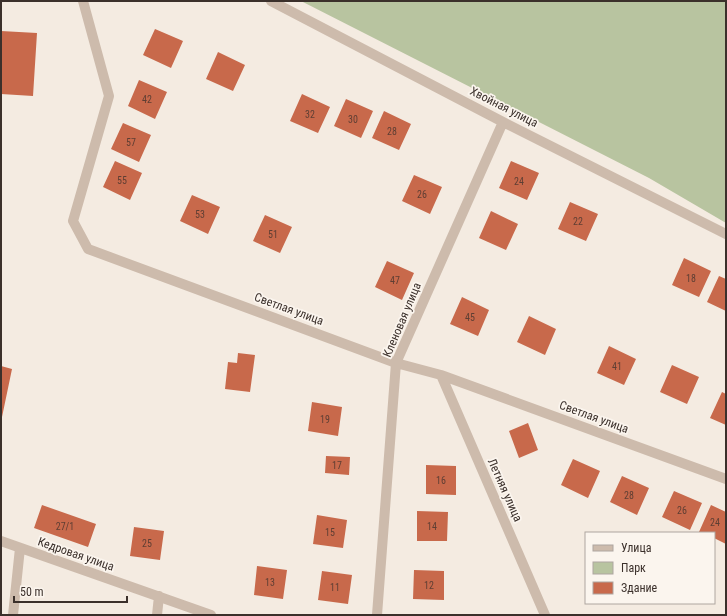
<svg xmlns="http://www.w3.org/2000/svg" width="727" height="616" viewBox="0 0 727 616" font-family="'Roboto Condensed',sans-serif">
<style>
.green{fill:#b8c4a0}
.building{fill:#c8694b}
.lines{fill:none;stroke-linecap:round;stroke-linejoin:round}
.minor{stroke:#cdbbac;stroke-width:10}
.labels{text-anchor:middle;stroke-width:3.5;stroke-linejoin:round;paint-order:stroke}
.number-label{font-size:10px;fill:#5e3e33}
.street-label{font-size:12px;fill:#3b302b;stroke:#fbf5ee}
</style>
<rect width="100%" height="100%" fill="#f4ebe1"/>
<path class="green" d="M301,1h425v222l-77,-45z"/>
<path class="building" d="M155,29l28,12 -12,27 -28,-13z
M1,31l36,2 -4,63 -32,-2z
M218,52l27,13 -12,26 -27,-12z
M139,80l28,12 -12,27 -27,-13z
M302,94l28,13 -12,26 -28,-12z
M346,99l27,12 -12,27 -27,-12z
M384,111l27,13 -12,26 -27,-12z
M123,123l28,12 -12,27 -28,-13z
M115,161l27,12 -12,27 -27,-13z
M511,161l28,12 -12,27 -28,-12z
M414,175l28,12 -12,27 -28,-13z
M192,195l28,12 -12,27 -28,-13z
M570,202l28,12 -12,27 -28,-12z
M491,211l27,13 -12,26 -27,-12z
M265,215l27,12 -12,26 -27,-12z
M684,258l27,13 -12,26 -27,-12z
M387,261l27,12 -12,27 -27,-13z
M719,276l7,3v32l-19,-9z
M462,297l27,13 -11,26 -28,-12z
M529,316l27,13 -11,26 -28,-13z
M609,346l27,13 -12,26 -27,-12z
M238,353l17,2 -5,37 -25,-3 3,-27 9,1z
M672,365l27,12 -12,27 -27,-12z
M1,366l11,3 -10,48h-1z
M722,392l4,2v31l-16,-7z
M312,402l30,5 -4,29 -30,-5z
M528,423l10,27 -19,8 -10,-27z
M326,456l24,1 -1,18 -24,-2z
M573,459l27,12 -12,27 -27,-13z
M426,465l30,1v29l-30,-1z
M622,476l27,12 -12,27 -27,-13z
M674,491l28,12 -12,27 -28,-13z
M42,505l54,19 -8,23 -54,-19z
M711,505l15,7v32l-12,-6v-5l-15,-1z
M417,511l31,1 -1,29h-30z
M317,515l30,5 -4,28 -30,-4z
M134,527l30,4 -4,29 -30,-4z
M257,566l30,4 -4,29 -29,-4z
M414,570l30,1v29l-31,-1z
M322,571l30,4 -4,29 -30,-4z"/>
<g class="lines">
<path class="minor" d="M83,1l26,95 -36,125 15,28 308,114 45,12 285,104
M271,1l232,121 223,112
M441,375l104,240
M1,541l210,74
M13,615l7,-67
M157,615l2,-19
M377,615l19,-252 107,-241"/>
</g>
<g class="labels">
<g class="number-label">
<text x="147" y="103">42</text>
<text x="310" y="118">32</text>
<text x="353" y="123">30</text>
<text x="392" y="135">28</text>
<text x="131" y="146">57</text>
<text x="122" y="184">55</text>
<text x="519" y="185">24</text>
<text x="422" y="198">26</text>
<text x="200" y="218">53</text>
<text x="578" y="225">22</text>
<text x="273" y="238">51</text>
<text x="691" y="282">18</text>
<text x="395" y="284">47</text>
<text x="470" y="321">45</text>
<text x="617" y="370">41</text>
<text x="325" y="423">19</text>
<text x="337" y="469">17</text>
<text x="441" y="484">16</text>
<text x="629" y="499">28</text>
<text x="682" y="514">26</text>
<text x="715" y="526">24</text>
<text x="65" y="530">27/1</text>
<text x="432" y="530">14</text>
<text x="330" y="536">15</text>
<text x="147" y="547">25</text>
<text x="270" y="586">13</text>
<text x="429" y="589">12</text>
<text x="335" y="591">11</text>
</g>
<g class="street-label">
<text transform="translate(504 107) rotate(27)" y="4">Хвойная улица</text>
<text transform="translate(289 309) rotate(20)" y="4">Светлая улица</text>
<text transform="translate(402 320) rotate(-67)" y="4">Кленовая улица</text>
<text transform="translate(594 417) rotate(20)" y="4">Светлая улица</text>
<text transform="translate(505 490) rotate(66)" y="4">Летняя улица</text>
<text transform="translate(76 554) rotate(19)" y="4">Кедровая улица</text>
</g>
</g>
<rect width="727" height="616" fill="none" stroke="#3b302b" stroke-width="4"/>
<rect x="585" y="532" width="130" height="72" fill="#fbf5ee" stroke="#aea6a0"/>
<rect x="593" y="545" width="20" height="6" fill="#cdbbac" stroke="#aea6a0"/>
<text x="621" y="552" font-size="12" fill="#3b302b">Улица</text>
<rect x="593" y="562" width="20" height="12" fill="#b8c4a0" stroke="#aea6a0"/>
<text x="621" y="572" font-size="12" fill="#3b302b">Парк</text>
<rect x="593" y="582" width="20" height="12" fill="#c8694b" stroke="#aea6a0"/>
<text x="621" y="592" font-size="12" fill="#3b302b">Здание</text>
<path d="M14 596v6h113v-6" fill="none" stroke="#3b302b" stroke-width="2"/>
<text x="20" y="596" font-size="12" fill="#3b302b" stroke="#fbf5ee" stroke-width="3" paint-order="stroke">50 m</text>
</svg>
